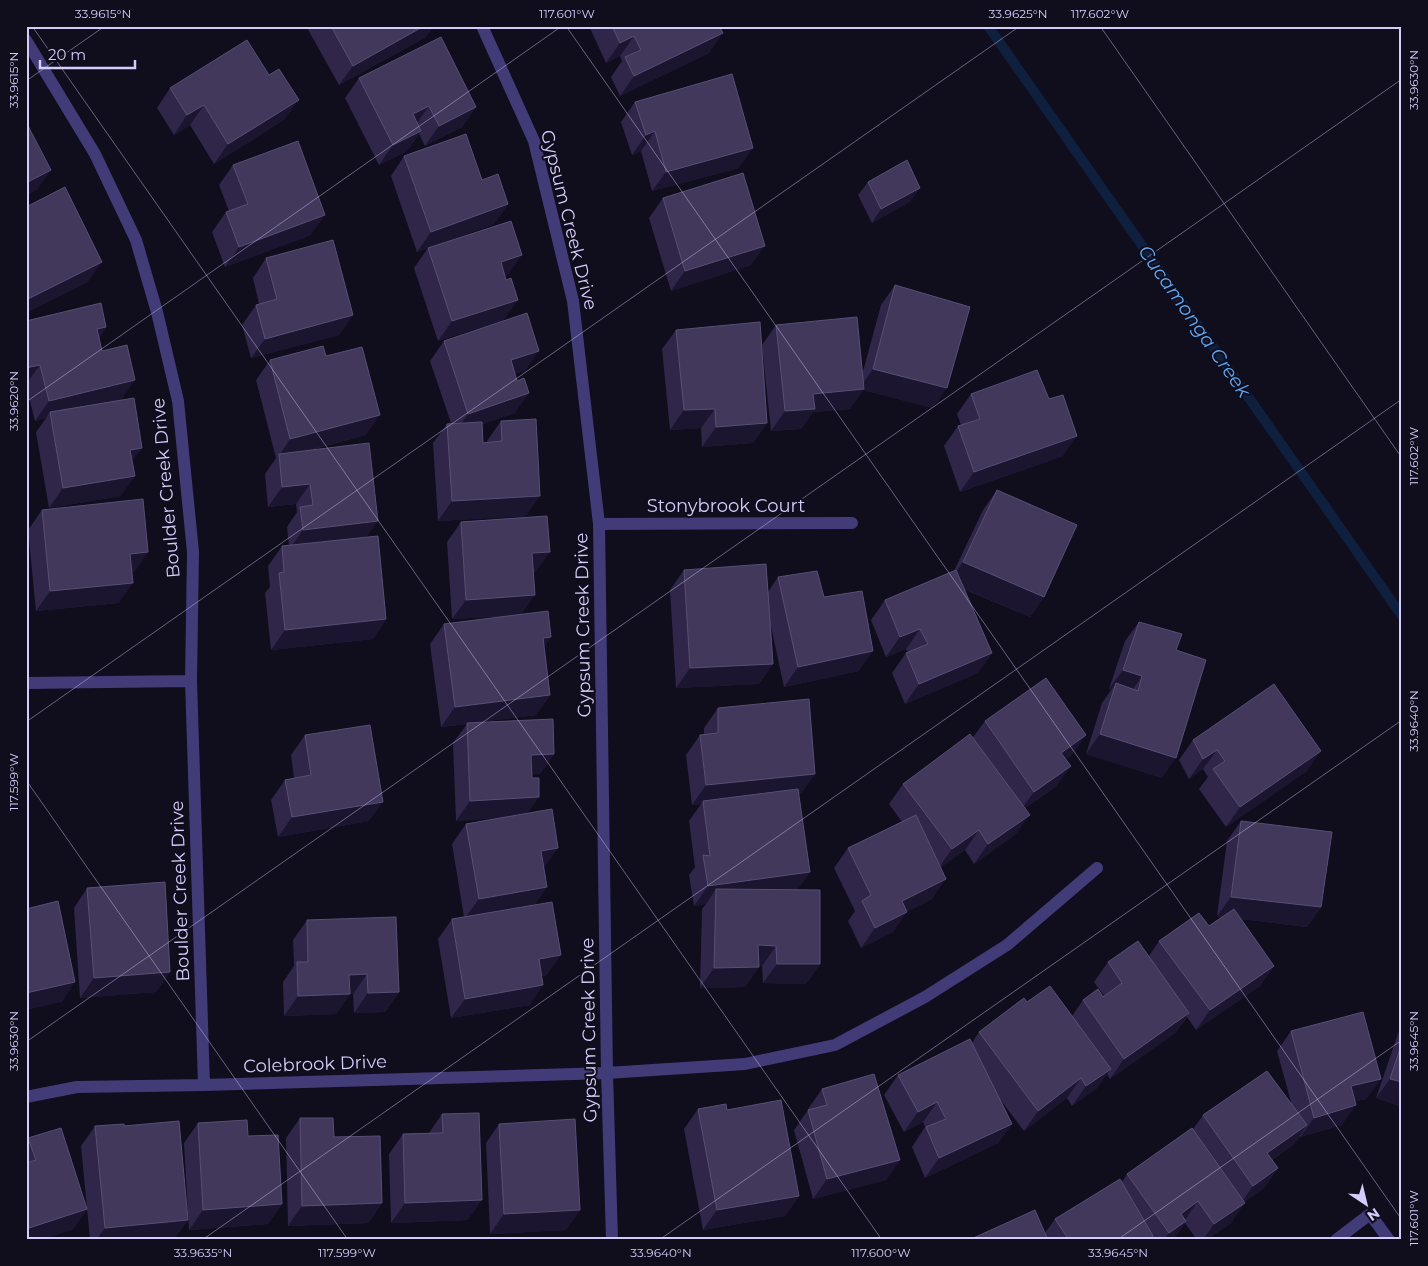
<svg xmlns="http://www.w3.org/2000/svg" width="1428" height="1266" viewBox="0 0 1428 1266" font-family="Montserrat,sans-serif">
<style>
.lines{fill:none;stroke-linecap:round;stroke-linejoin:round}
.stream{stroke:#0f1f3e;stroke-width:10}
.minor{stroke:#413b78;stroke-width:12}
.wall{fill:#2f2649}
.shaded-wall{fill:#1b152f}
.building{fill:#41385c;stroke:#584f75}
.ticks{fill:none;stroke:#d4ccfb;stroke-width:1;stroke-opacity:0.45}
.labels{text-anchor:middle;stroke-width:4;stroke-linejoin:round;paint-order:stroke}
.street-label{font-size:18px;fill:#d4ccfb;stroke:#100d1c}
.water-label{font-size:19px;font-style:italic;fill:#62a8f3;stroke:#100d1c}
.neatline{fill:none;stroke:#d4ccfb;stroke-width:2}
.ticks-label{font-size:12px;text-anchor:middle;fill:#d4ccfb}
</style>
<rect width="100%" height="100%" fill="#100d1c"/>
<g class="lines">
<path class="stream" d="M988,26l414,590"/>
<path class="minor" d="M482,26l52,115 39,160 26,223 8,549 5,167
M26,40l69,114 41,86 21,72 21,89 15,151 -2,129 13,404
M599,524l253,-1
M26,683l165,-2
M26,1097l51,-10 127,-2 403,-12 138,-9 90,-19 90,-48 82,-52 90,-77
M1336,1240l34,-26 19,26"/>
</g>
<path class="wall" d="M306,26h118l2,11 -87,48z
M589,26h130l-10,27 -89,43 -9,-19 11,-16 -2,-5 -14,7z
M359,78l117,29 -14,20 -37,19 -6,-12 -12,17 -28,14 -34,-67z
M170,88l115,31 -71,45 -24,-39 -16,10 -17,-27z
M635,102l104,66 -87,23 -11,-40 -9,4 -11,-33z
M404,156l78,24 26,24 -14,20 -77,28 -26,-76z
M233,165l78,70 -86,32 -13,-35 14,-20 3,-1 -10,-26z
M868,182l43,19 -39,22 -14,-28z
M663,198l88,67 -80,26 -22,-73z
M428,248l80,27 -3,1 -1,44 -66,21 -24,-73z
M266,258l87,57 -14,20 -88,23 -9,-33 14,-20 3,-1 -6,-26z
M895,285l38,123 -70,-18 -13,19 -37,3 -12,17 -30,2 -9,-86 14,-20 86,50 19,-70z
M26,321l80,6 -7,11 3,13 19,49 11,62 -11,34 -72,12 -13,-76 10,-14 -11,3 -9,-36z
M676,330l91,93 -14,20 -51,4 -1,-19 -31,2 -8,-81z
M444,341l82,29 -11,4v39l-33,11 1,19 4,-1v-1l14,-20 25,95 -88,5 -5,-78 14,-19 4,-1 -21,-62z
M326,356l40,79 -55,15 55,88 20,81 -13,20 -102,11 -6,-57 5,-6 -2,-21 14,-20h7l-2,-19 10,-15 -1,-8 -28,3 -3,-33 11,-16 -20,-78 14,-20z
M971,394l92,62 -103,36 -16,-46 14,-20 3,-1 -4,-11z
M997,490l47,107 -14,20 -66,-28 28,64 -14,20 -73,31 -13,-31 14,-20 2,-1 -2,-3 -20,8 -15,-37 14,-20 69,-29 29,-61z
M42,510l106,42 -14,20h-2l-13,31 -83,8 -8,-81z
M461,522l75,50h-2l-12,42 29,23 -7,10 6,48 -14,20 -65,8 83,31 -14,20h-8l-4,39 16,55 3,19 -13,18 13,70 -5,1 -12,29 -79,13 -13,-79 14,-20 12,-2 -12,-73 14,-20 33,-6 -43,3 -3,-78 14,-19 -26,3 -11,-83 14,-20 68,-8 -60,3 -5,-77z
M684,570l84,22 10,-15 46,20 35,74 -75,16 -14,-65 3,42 -14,20 -83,4 -6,-98z
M1139,622l23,156 -76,-24 16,-51 9,-13 -2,-1 16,-48z
M718,708l97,66 -14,19 -3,1 12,78 -13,18 23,74 -14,20 -43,-1 -1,-17h-3v1l-14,20 -45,1 2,-79 4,-5 -12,2 -5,-31 6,-8 -6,-46 12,-17 -9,1 -6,-50 14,-20h4v-7z
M985,721l87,34 -6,4 -9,27 -32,22 -9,26 -42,30 -9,-14 -24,17 -9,32 -26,13 -13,20 -32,16 -13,-27 7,-10 -21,-43 14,-20 54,-26 -13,-18 14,-20 70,-47z
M305,735l64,86 -91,16 -7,-37 14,-20 9,-2 -3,-23z
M1193,740l114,31 -81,56 -27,-38 9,-12 -5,-8 -14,10 -10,-19z
M1241,821l80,86 -14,20 -66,-8 33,47 -14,20 -64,44 -9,-13 -12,16 -65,46 -3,-5 -10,14 -25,18 -5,-8 -43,33 -25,-33 13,26 -14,19 -73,35 -13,-31 13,-20 -2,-5 -19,10 -20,-37 14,-20 74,-32 7,-11 48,-30 45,14 11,-16 21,-4 -10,-14 14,-20 41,-6 10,-15 50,-15 13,-9 -5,-1 10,-75z
M87,888l83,84 -14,20 -76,6 -6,-90z
M307,920l92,72 -14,20 -31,1 -1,-19h-3l-14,20 -52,2 -1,-34 11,-16 -1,-26z
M1402,1022v85l-26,-9z
M1291,1031l76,68 -12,2 -13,24 -42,12v-1l-7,9 -21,15 6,8 -14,20 -20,14 -13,21 -25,17h-9l-12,-17 -12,17h-204l76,-7 10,-14 67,-37 5,-8 66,-45 10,-14 88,-13 -14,-51z
M822,1089l78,71 -14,20 -73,19 -19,-69 14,-20v-1z
M698,1109l29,1 72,86 -14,20 -82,14 -19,-101z
M442,1114l26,106 -77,3 -2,-69 14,-20 26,-1z
M300,1118l34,19 48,66 -14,20 -80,3 -2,-88z
M198,1123l84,81 -14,20 -79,6 -5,-87z
M499,1124l81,86 -14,20 -76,4 -4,-91z
M95,1126h29l64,94 -14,19 -84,1 -9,-94z
M28,1138l59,71 -14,20 -33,11h-14v-99z"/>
<path class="shaded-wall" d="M424,26h10l-8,11 -87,48 14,-19z
M723,33l-14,20 -89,43 14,-20z
M634,36l-14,20 -14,7 14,-20z
M299,100l-14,19 -71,45 14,-20z
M204,105l-14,20 -16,10 13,-20z
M429,106l-14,20 -2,-12z
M476,107l-14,20 -37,19 14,-20z
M421,131l-14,20 -28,14 14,-20z
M655,131l-14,20 -9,4 14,-20z
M753,148l-14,20 -87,23 14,-19z
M51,170l-14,20 -11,6v-13z
M920,188l-9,13 -39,22 9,-14z
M508,204l-14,20 -77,28 14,-20z
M325,215l-14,20 -86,32 14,-20z
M765,246l-14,19 -80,26 14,-20z
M522,255l-14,20 -21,7 14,-20z
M102,262l-14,20 -62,31v-13z
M518,300l-14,20 -66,21 14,-20z
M353,315l-14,20 -88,23 14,-19z
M106,327l-14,20 5,-18z
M539,351l-13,19 -29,10 14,-20z
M40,365l-14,19v-16z
M873,369l74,19 -14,20 -70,-18 -13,19 -37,3 -12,17 -30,2 14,-20 28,-17 46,-5z
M135,380l-14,20 -71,12 -4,6 -11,3 14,-20z
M529,393l-14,20 -61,21 14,-20z
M715,409l-14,19 -31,2 14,-20z
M380,415l-14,20 -87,23v-2l11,-17z
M767,423l-14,20 -51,4 14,-20z
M1077,436l-14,20 -103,36 14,-20z
M142,448l-14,19 2,-17z
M135,476l-14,20 -72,12 14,-20z
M310,484l-14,20 -28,3 14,-20z
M540,496l-14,20 -88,5 14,-20z
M378,521l-14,20 -75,9 14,-20z
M148,552l-14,20 -18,2 14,-20z
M550,552l-14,20 -18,1 14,-20z
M963,562l81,35 -14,20 -81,-35z
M133,583l-14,20 -83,8 14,-20z
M535,595l-14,20 -69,4 14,-19z
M386,619l-13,20 -102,11 14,-20z
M920,629l-14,20 -20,8 14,-20z
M551,637l-14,20 6,-19z
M873,651l-14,20 -75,16 14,-20z
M992,653l-14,20 -73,31 14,-20z
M773,664l-14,20 -83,4 14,-20z
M1123,670l19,6 -14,20 -12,-13 -5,7 -2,-1z
M550,695l-14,20 -95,12 14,-20z
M1100,734l76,24 -14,20 -76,-24z
M1086,735l-14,20 -25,18 14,-20z
M1217,750l-14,19 -14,10 14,-20z
M1321,751l-14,20 -81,56 14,-20z
M554,754l-14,20 -23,1 14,-20z
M1071,766l-14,20 -37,25 14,-19z
M815,774l-14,19 -98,11v-3l-2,3 -9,1 14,-20z
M539,797l-14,20 -69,4 14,-20z
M383,802l-14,19 -91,16 14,-20z
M1030,815l-14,19 -42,30 14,-20z
M979,830l-14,20 -27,19 14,-20z
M558,848l-14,20 -3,-17z
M810,872l-14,20 -80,-3 -10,15 -12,2 14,-20z
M946,879l-14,20 -44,22 14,-20z
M547,887l-14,19 -68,12 14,-19z
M1231,897l90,10 -14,20 -90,-11z
M907,912l-14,20 -32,16 14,-20z
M758,945l18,1 -14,20 -18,-1z
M561,955l-14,20 -22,4 14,-20z
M777,964h43l-14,20 -43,-1z
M1274,966l-14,20 -64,44 14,-20z
M759,967l-14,20 -45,1 14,-20z
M170,972l-14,20 -76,6 14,-20z
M367,974l-14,20 -10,1 7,-1 -14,20 -52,2 14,-20 51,-21z
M75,982l-13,20 -36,8v-17z
M543,985l-13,20 -79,13 14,-19z
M399,992l-14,20 -31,1 14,-20z
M1189,1013l-14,20 -65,46 14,-20z
M1111,1069l-14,19 -25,18 14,-20z
M1081,1078l-14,20 -43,33 14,-20z
M1381,1079l-14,20 -29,6 13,-19z
M1390,1079l12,3v25l-26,-9z
M937,1102l-14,20 -19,10 14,-20z
M1356,1105l-14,20 -42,12 14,-19z
M1012,1124l-14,19 -73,35 14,-20z
M1307,1125l-14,20 -40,28 14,-20z
M900,1160l-14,20 -73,19 14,-20z
M1278,1168l-14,20 -25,18 14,-20z
M799,1196l-14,20 -82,14 14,-20z
M482,1200l-14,20 -77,3 14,-20z
M1198,1201l-14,20 -3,-7z
M382,1203l-14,20 -80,3 14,-20z
M1245,1203l-14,20 -25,17h-3l11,-16z
M282,1204l-14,20 -79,6 14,-20z
M87,1209l-14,20 -33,11h-14v-11z
M580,1210l-14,20 -76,4 14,-20z
M188,1220l-14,19 -78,1 9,-12z
M1186,1221l-13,19h-9l5,-7z"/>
<path class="building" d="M331,26h93l-71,40z
M612,26h107l4,7 -89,43 -9,-19 16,-7 -7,-14 -14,7z
M441,37l35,70 -37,19 -10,-20 -16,8 8,17 -28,14 -34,-67z
M247,40l22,35 10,-6 20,31 -71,44 -24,-39 -17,10 -17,-27z
M732,74l21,74 -87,24 -11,-41 -9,4 -11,-33z
M26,122l25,48 -25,13z
M466,134l16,46 16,-6 10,30 -77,28 -27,-76z
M298,141l27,74 -86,32 -13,-35 22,-8 -15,-39z
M907,160l13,28 -39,21 -13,-27z
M743,173l22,73 -80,25 -22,-73z
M65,187l37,75 -76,38v-93z
M511,221l11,34 -21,7 5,18 5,-2 7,22 -66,21 -24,-73z
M333,240l20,75 -88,24 -9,-34 21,-6 -11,-41z
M895,285l75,22 -23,81 -74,-19z
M101,303l5,24 -9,2 5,22 25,-6 8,35 -86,21 -9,-36 -14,3v-47z
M527,313l12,38 -28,9 6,21 7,-3 5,15 -61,21 -24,-73z
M857,317l7,72 -51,5 2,15 -30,2 -9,-86z
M760,322l7,101 -51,4 -1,-18 -31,1 -8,-80z
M323,346l3,10 36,-9 18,68 -90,24 -20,-79z
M1037,370l12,29 14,-4 14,41 -103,36 -16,-46 22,-7 -9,-25z
M134,398l8,50 -12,2 5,26 -72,12 -13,-76z
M536,419l4,77 -88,5 -5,-77 35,-2 1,21 19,-2 -1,-20z
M369,443l9,78 -75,9 -3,-23 13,-2 -3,-21 -28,3 -3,-33z
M997,490l80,35 -33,72 -81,-35z
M143,499l5,53 -18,2 3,29 -83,8 -8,-81z
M547,516l3,36 -18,1 3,42 -69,5 -5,-78z
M378,536l8,83 -101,11 -6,-57 5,-1 -2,-26z
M766,564l7,100 -83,4 -6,-98z
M956,570l36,83 -73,31 -13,-31 22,-9 -8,-15 -20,8 -15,-37z
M817,571l7,26 38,-6 11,60 -75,16 -20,-90z
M548,611l3,26 -8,1 7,57 -95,12 -11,-83z
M1139,622l43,12 -6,16 30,10 -30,98 -76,-24 16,-51 22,8 4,-15 -19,-6z
M1046,678l40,57 -25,18 10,13 -37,26 -49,-71z
M1274,684l47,67 -81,56 -27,-38 12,-8 -8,-11 -14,9 -10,-19z
M809,699l6,75 -109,11 -6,-50 18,-2v-25z
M553,719l1,35 -23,1 1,23h7v19l-69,4 -3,-78z
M370,725l13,77 -91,15 -7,-37 26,-5 -6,-40z
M970,734l60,81 -42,29 -9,-14 -27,19 -49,-65z
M798,789l12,83 -102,14 -5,-31 7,1 -7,-55z
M552,809l6,39 -17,3 6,36 -68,12 -13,-75z
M916,815l30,64 -44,22 5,11 -32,16 -13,-27 9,-6 -23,-47z
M1241,821l91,11 -11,75 -90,-10z
M165,882l5,90 -76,6 -7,-90z
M716,889l104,1v74h-43l-1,-18 -18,-1 1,22 -45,1z
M58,901l17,81 -49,11v-84z
M552,902l9,53 -22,4 4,26 -78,14 -13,-80z
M1234,909l40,57 -64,44 -51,-69 40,-28 10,13z
M396,917l3,75 -31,1 -1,-19 -18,1 1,19 -52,2 -1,-34h11l-1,-42z
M1138,941l51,72 -65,46 -41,-59 15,-11 5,8 19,-14 -14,-21z
M1050,986l61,83 -25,17 -5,-8 -43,33 -59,-79 45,-34 3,4z
M1363,1012l18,67 -30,7 5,19 -42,13 -23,-87z
M970,1039l42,85 -73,34 -13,-31 20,-8 -9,-17 -19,10 -20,-37z
M1402,1043v39l-12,-3z
M1267,1071l40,54 -40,28 11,15 -25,18 -50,-71z
M874,1074l26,86 -73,19 -19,-69 19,-5 -5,-16z
M781,1100l18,96 -82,14 -19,-101 28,-5 1,6z
M479,1113l3,87 -77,3 -2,-69 40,-1 -1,-19z
M300,1118h33l1,19 46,-1 2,67 -80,3z
M575,1119l5,91 -76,4 -5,-90z
M247,1120l1,16 30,-1 4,69 -79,6 -5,-87z
M179,1121l9,99 -83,8 -10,-102 29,-2v2z
M61,1128l26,81 -61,20v-66l10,-3 -8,-22z
M1192,1128l53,75 -31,21 -16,-23 -17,13 5,7 -17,12 -42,-59z
M1120,1179l33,57 -6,4h-78l-14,-21z
M1035,1210l13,30h-79z"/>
<path class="ticks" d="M32,26l850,1214M566,26l836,1194M1100,26l302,432M26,81l79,-55M26,402l536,-376M26,722l994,-696M26,780l322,460M26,1042l1376,-963M202,1240l1200,-841M659,1240l743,-520M1117,1240l285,-200"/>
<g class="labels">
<g class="street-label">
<text transform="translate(569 220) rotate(76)" y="6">Gypsum Creek Drive</text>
<text transform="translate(166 488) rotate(-95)" y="6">Boulder Creek Drive</text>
<text x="726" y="512">Stonybrook Court</text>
<text transform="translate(583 625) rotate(-91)" y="6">Gypsum Creek Drive</text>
<text transform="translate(180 891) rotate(-92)" y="6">Boulder Creek Drive</text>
<text transform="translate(589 1030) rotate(-91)" y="6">Gypsum Creek Drive</text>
<text transform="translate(315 1064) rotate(-2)" y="6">Colebrook Drive</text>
</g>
<g class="water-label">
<text transform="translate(1195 321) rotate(55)" y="7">Cucamonga Creek</text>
</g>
</g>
<rect width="1428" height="1266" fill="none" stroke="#100d1c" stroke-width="55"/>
<g transform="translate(1366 1204) rotate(145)" stroke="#100d1c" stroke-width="4" paint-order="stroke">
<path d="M0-4L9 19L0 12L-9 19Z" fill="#d4ccfb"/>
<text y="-8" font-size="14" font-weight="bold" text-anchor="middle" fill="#d4ccfb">N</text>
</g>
<path d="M40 60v8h95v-8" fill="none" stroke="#d4ccfb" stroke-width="2.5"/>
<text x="48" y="60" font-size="15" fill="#d4ccfb" stroke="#100d1c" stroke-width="4" paint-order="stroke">20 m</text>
<rect x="28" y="28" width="1372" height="1210" class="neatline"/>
<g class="ticks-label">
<text x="103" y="18">33.9615°N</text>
<text x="567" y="18">117.601°W</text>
<text x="1018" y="18">33.9625°N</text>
<text x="1100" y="18">117.602°W</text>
<text transform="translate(1414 80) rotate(-90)" y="4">33.9630°N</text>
<text transform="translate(14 80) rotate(-90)" y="4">33.9615°N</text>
<text transform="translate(14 401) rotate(-90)" y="4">33.9620°N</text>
<text transform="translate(1414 456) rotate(-90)" y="4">117.602°W</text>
<text transform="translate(1414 721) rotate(-90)" y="4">33.9640°N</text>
<text transform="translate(14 782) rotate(-90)" y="4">117.599°W</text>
<text transform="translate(1414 1041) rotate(-90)" y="4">33.9645°N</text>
<text transform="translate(14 1041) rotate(-90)" y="4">33.9630°N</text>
<text transform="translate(1414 1218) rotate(-90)" y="4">117.601°W</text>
<text x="203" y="1257">33.9635°N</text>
<text x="347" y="1257">117.599°W</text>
<text x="661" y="1257">33.9640°N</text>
<text x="881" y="1257">117.600°W</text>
<text x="1118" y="1257">33.9645°N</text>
</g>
</svg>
